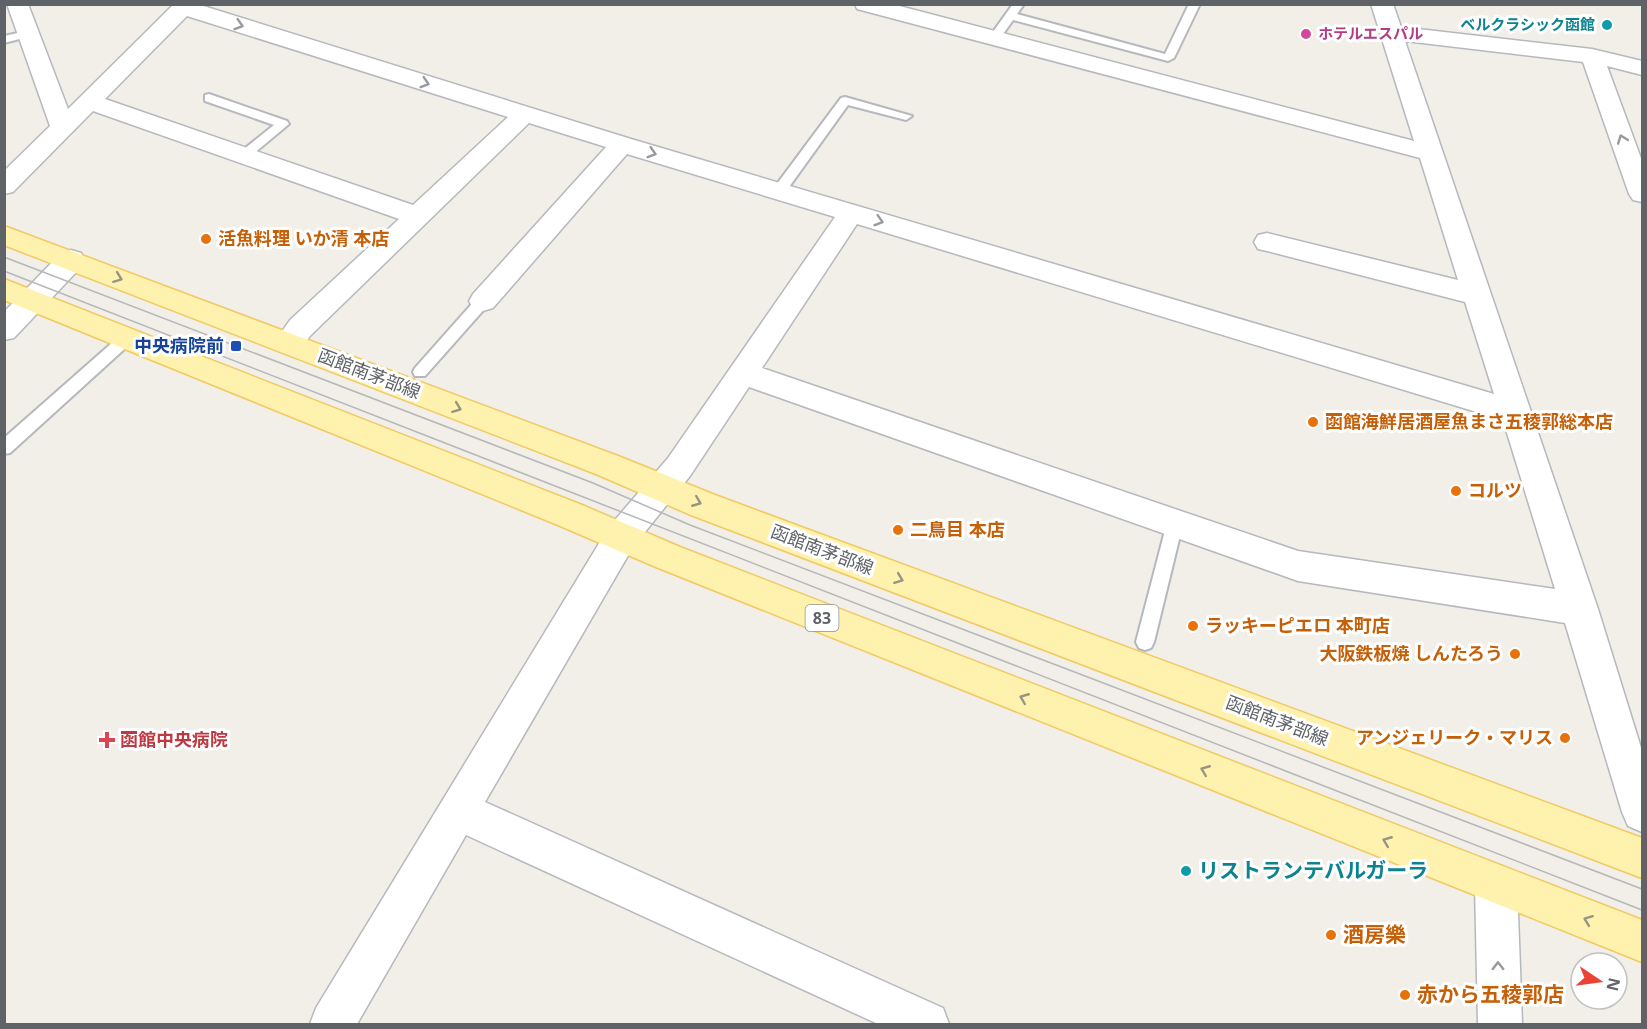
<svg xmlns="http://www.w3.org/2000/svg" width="1647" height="1029" font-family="'Noto Sans','Noto Sans JP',sans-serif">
<rect width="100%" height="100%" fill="#f1efe8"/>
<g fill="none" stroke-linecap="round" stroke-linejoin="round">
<defs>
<g id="lane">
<polygon points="1013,4 1024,4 1017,14 1165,54 1189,4 1200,4 1174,58 1168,61 1013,20 998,41 990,41 988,39"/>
<polygon points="27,31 31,32 31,36 4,43 4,36"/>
<polygon points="209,94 287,121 289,124 247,159 239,159 239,153 274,125 205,101 205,95"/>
<polygon points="845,97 912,116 906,120 848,105 784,194 774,194 774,188 841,98"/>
<polygon points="483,296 488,297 488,305 425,376 415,376 413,372 415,368 478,297"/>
<polygon points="126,334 133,339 131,343 10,453 4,454 4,438 121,335"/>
<polygon points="1175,516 1181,518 1183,523 1154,642 1151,648 1145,650 1139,648 1136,642 1167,523 1169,518"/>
</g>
<g id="street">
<path d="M7,4H28L68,109L174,4H197L631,139L1494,394L1465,302L1267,251L1258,249L1254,242L1258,235L1267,233L1458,280L1420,158L857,9L855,4H892L1414,141L1371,4H1393L1401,27L1592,49L1642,61V75L1607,66L1642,161V202L1633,200L1629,194L1583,62L1405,41L1598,609L1642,751V832L1628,826L1622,812L1565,623L1298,581L749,387L690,476L633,547L485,802L943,1008L949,1024H878L466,835L357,1024H310L316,1008L609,527L668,458L835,217L627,154L493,308L483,311L473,308L469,301L473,294L606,147L529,123L310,336C301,349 296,356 279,351L274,343L290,320L399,219L93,111L13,192L4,194V171L50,126ZM187,16L508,117L413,205L105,99ZM857,224L1503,420L1555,589L1298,551L762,368Z"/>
<polygon points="71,250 81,253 85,260 81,267 14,338 4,340 4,312 61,253"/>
<polygon points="1496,864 1511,870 1517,885 1522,1024 1478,1024 1475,885 1481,870"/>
</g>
<g id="primary">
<polygon points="4,226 618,456 715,495 1642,838 1642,878 691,515 596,474 4,245"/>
<polygon points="4,279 582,505 680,547 1642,920 1642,962 656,567 558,525 4,300"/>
</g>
</defs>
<use href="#lane" stroke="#b5b8bc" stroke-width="4"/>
<use href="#street" stroke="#b5b8bc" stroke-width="3"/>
<use href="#primary" stroke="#f2c960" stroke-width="3"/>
<use href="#lane" fill="#fff" fill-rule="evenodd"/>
<use href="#street" fill="#fff" fill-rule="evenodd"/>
<use href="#primary" fill="#fff2af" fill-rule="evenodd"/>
<g stroke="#b6b7b8" stroke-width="1.5">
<polyline points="4,257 593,483 690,525 1642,889"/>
<polyline points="4,271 1642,910"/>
</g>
</g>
<defs><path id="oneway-chevron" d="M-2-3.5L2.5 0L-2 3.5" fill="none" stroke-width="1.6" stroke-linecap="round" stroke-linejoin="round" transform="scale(1.5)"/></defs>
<g stroke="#979a9d">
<use href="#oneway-chevron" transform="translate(239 25) rotate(17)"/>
<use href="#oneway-chevron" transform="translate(425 83) rotate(17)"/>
<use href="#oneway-chevron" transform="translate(1622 139) rotate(-110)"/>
<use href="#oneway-chevron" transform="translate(652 153) rotate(17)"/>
<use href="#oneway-chevron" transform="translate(879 221) rotate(17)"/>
<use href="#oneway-chevron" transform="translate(1498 966) rotate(-91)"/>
</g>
<g stroke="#979581">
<use href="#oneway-chevron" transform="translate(118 278) rotate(21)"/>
<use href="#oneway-chevron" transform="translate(457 408) rotate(21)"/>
<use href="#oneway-chevron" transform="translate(697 502) rotate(22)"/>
<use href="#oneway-chevron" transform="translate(899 579) rotate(21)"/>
<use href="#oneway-chevron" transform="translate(1024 698) rotate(-158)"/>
<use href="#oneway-chevron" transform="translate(1205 770) rotate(-158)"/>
<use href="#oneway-chevron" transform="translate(1387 841) rotate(-158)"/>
<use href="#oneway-chevron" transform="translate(1588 920) rotate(-159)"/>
</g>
<g fill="#0f9aa8" stroke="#fff" stroke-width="2">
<circle cx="1607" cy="25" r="6"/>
<circle cx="1186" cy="871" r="6"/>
</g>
<circle fill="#d1479c" stroke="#fff" stroke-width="2" cx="1306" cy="34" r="6"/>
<g fill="#e8710a" stroke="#fff" stroke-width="2">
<circle cx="206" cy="239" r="6"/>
<circle cx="1313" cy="422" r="6"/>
<circle cx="1456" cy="491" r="6"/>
<circle cx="898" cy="530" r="6"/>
<circle cx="1193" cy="626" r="6"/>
<circle cx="1515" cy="654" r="6"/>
<circle cx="1565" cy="738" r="6"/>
<circle cx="1331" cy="935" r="6"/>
<circle cx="1405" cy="995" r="6"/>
</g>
<rect fill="#1a4fb4" stroke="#fff" stroke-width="2" x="230" y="340" width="12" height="12" rx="3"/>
<path fill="#e0444e" stroke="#fff" stroke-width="2" d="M104 731h6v6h6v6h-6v6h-6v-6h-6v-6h6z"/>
<g text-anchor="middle" stroke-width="6" stroke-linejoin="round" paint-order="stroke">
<g font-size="15" font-weight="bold" fill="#0d838f" stroke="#fff" text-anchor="end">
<text x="1595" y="30">ベルクラシック函館</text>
</g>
<g font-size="15" font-weight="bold" fill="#b23c85" stroke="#fff" text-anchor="start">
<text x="1318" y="39">ホテルエスパル</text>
</g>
<rect fill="#fff" stroke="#8f9295" stroke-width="1.5" x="805.5" y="605" width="33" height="26" rx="4.5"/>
<g font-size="16" font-weight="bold" fill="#5f6368">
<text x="822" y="624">83</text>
</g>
<g font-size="18" font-weight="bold" fill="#c56008" stroke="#fff" text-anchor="start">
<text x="218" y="245">活魚料理 いか清 本店</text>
<text x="1325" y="428">函館海鮮居酒屋魚まさ五稜郭総本店</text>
<text x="1468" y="497">コルツ</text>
<text x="910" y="536">二鳥目 本店</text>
<text x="1205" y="632">ラッキーピエロ 本町店</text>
<text x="1503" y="660" text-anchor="end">大阪鉄板焼 しんたろう</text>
<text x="1553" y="744" text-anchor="end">アンジェリーク・マリス</text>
</g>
<g font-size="18" font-weight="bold" fill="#164399" stroke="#fff" text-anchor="end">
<text x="224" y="352">中央病院前</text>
</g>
<g font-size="18" fill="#5f6368" stroke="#fff">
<text transform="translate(369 374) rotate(21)" y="6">函館南茅部線</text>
<text transform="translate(822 550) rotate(21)" y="6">函館南茅部線</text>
<text transform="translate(1277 721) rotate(21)" y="6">函館南茅部線</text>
</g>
<g font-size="18" font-weight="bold" fill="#be3a42" stroke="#fff" text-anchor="start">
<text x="120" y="746">函館中央病院</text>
</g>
<g font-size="21" font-weight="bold" fill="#0d838f" stroke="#fff" text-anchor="start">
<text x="1198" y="878">リストランテバルガーラ</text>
</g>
<g font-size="21" font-weight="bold" fill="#c56008" stroke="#fff" text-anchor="start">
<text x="1343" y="942">酒房樂</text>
<text x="1417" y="1002">赤から五稜郭店</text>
</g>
</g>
<rect width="1647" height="1029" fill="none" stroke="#5f6368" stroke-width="12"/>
<g transform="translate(1599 981) rotate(103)"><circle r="28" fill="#ffffff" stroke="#bfc1c3" stroke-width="1.5"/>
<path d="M0-4.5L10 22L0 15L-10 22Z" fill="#ea4335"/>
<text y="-9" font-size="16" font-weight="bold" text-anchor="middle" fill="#5f6368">N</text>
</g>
</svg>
